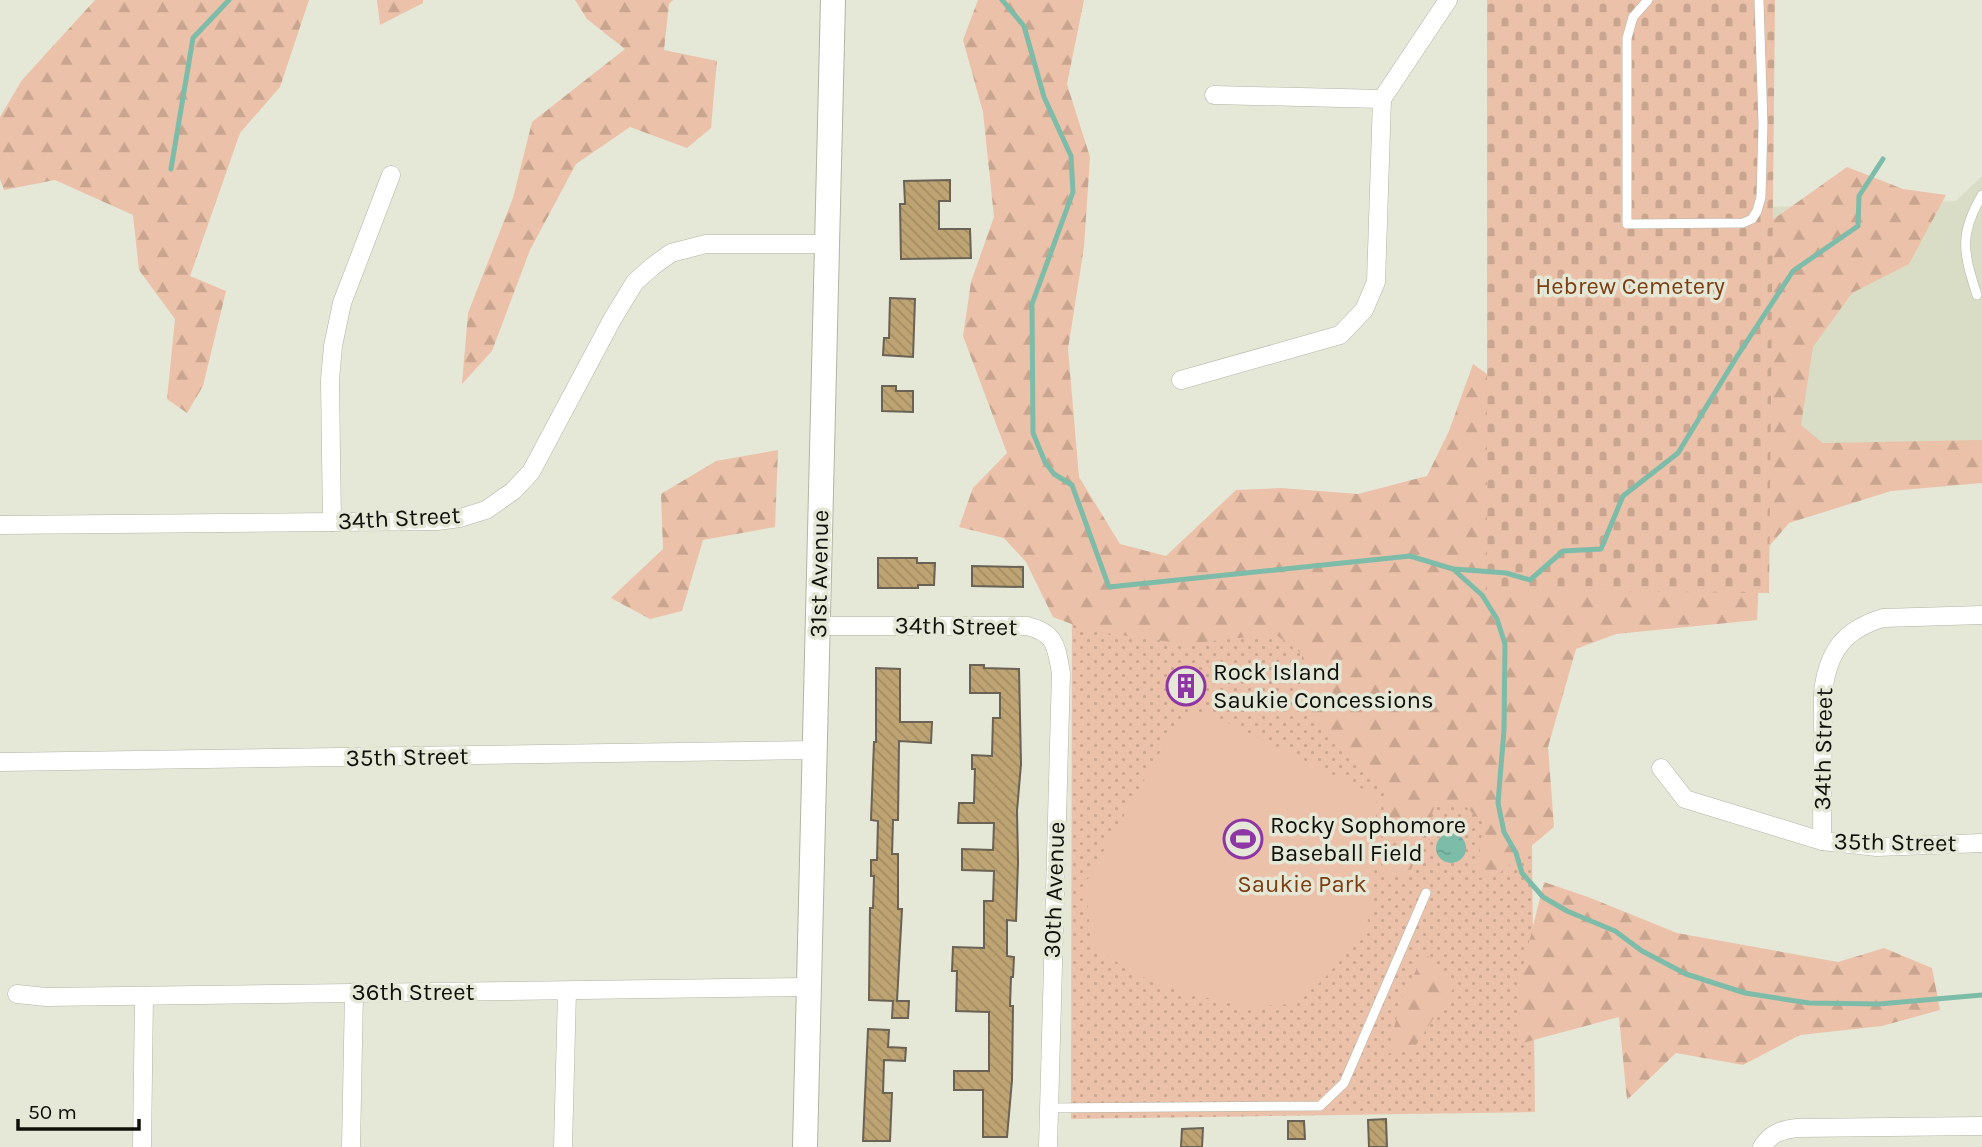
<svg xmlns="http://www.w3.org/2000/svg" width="1982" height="1147" font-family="Karla,sans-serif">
<defs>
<pattern id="grass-dots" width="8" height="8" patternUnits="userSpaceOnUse" patternTransform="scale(1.75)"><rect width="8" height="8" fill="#ecc1a9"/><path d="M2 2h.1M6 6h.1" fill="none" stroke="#c9a590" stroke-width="1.8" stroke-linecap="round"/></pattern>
<pattern id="forest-firs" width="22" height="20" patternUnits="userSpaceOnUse" patternTransform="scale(1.75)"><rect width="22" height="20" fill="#ecc1a9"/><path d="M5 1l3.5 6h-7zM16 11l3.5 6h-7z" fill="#c9a590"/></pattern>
<pattern id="cemetery-stones" width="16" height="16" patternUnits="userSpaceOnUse" patternTransform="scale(1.75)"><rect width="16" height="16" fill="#ecc1a9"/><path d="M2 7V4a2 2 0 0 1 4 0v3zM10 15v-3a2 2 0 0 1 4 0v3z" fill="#c9a590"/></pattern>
<pattern id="water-ripples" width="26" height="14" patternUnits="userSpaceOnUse" patternTransform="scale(1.75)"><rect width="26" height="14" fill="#7cbca9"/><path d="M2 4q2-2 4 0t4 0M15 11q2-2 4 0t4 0" fill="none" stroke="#6aa190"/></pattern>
<pattern id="building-back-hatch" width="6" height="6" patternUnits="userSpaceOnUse" patternTransform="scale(1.75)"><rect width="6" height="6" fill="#bfa473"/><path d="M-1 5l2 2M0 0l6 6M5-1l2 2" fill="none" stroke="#a38c62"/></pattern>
</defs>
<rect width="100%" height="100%" fill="#e5e7d7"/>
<polygon fill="#daddc5" points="1982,176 1982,449 1771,446 1773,207 1956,201"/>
<polygon fill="url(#grass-dots)" points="1529,590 1535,1112 1071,1119 1072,595"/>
<g fill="url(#forest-firs)">
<polygon points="95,0 309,0 280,87 240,133 190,276 226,291 203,386 187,413 167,399 175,319 139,270 133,215 55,180 4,190 0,179 0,117 22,80"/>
<polygon points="377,0 423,0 423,3 380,25"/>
<polygon points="575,0 673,0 669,4 664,50 717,61 711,128 687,148 630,127 576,164 530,250 492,351 462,384 468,313 513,198 532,122 625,49 587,19"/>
<polygon points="978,0 1084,0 1067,84 1090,157 1084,247 1068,349 1079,477 1120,544 1166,556 1236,490 1281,488 1358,494 1427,476 1449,431 1473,364 1495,380 1754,233 1847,167 1903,189 1946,195 1909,264 1852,293 1813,347 1801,425 1823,443 1982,440 1982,483 1891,491 1789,523 1760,557 1757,620 1616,634 1576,649 1548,747 1554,827 1496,876 1477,878 1483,823 1462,803 1435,806 1408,878 1382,875 1384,789 1302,705 1302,654 1275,634 1186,644 1090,631 1053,617 1026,562 1004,538 959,527 973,488 1007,453 963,336 971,282 994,217 983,112 963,40"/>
<polygon points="778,450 775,527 703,540 682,611 650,619 611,598 663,549 661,494 716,461"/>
<polygon points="1544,882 1588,897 1677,933 1838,962 1884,948 1932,968 1940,1010 1882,1026 1800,1035 1743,1065 1676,1053 1627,1100 1619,1017 1518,1044 1521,975"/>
<polygon points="1425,953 1455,986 1414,1048 1387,1054 1402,998"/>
</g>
<polygon fill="url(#cemetery-stones)" points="1487,0 1775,0 1769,593 1487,590"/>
<polygon fill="#ecc1a9" points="1205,712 1377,796 1374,883 1366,932 1322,981 1292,1004 1246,1007 1182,992 1135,974 1091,945 1086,882 1179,719"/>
<circle fill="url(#water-ripples)" cx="1451" cy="848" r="15"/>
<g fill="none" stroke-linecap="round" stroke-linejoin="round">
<g stroke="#7cbca9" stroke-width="5">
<polyline points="1002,0 1024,26 1044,97 1071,156 1073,192 1032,304 1033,433 1045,462 1054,474 1072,485 1109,587 1410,556 1453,569 1482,595 1497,619 1505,644 1504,730 1498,803 1504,832 1516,853 1522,873 1543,897 1567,911 1615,931 1642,951 1686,974 1745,993 1809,1003 1879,1004 1982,995"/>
<polyline points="171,169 193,38 229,0"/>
<polyline points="1454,569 1506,573 1530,580 1563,551 1601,549 1623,496 1678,453 1736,358 1793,271 1858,226 1859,196 1883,159"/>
</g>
</g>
<g fill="url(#building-back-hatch)" stroke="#696255" stroke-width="2">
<polygon points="950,180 950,201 939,201 939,229 970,229 971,258 901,259 900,204 905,204 904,181"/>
<polygon points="890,298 915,299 913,357 883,355 884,338 889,338"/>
<polygon points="882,386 896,386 896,391 913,391 913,412 882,411"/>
<polygon points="878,558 917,558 917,563 935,563 934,585 918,585 918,588 878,588"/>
<polygon points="972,566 1023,567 1023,587 972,586"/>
<polygon points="970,665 984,665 984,668 1019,669 1021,764 1017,811 1018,862 1016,921 1007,920 1007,956 1014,957 1013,977 1011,977 1010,1006 1013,1006 1012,1080 1007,1137 983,1137 983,1090 954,1090 954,1071 989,1071 989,1012 956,1011 957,971 952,971 953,947 984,948 984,901 993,901 994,871 962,870 962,849 993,850 994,823 958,823 959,803 974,803 975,769 972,769 972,755 992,756 993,718 1000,718 1000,693 970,693"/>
<polygon points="876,668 900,669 900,722 932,722 931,743 899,741 898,820 893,820 892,854 898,854 898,909 902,909 897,1001 909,1001 908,1018 892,1018 893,1001 869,1000 870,908 873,908 874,876 871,876 871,860 877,860 878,821 871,820 874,742 876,742"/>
<polygon points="868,1029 889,1030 888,1047 906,1048 905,1061 884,1060 883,1093 892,1093 890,1141 863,1141"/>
<polygon points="1386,1119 1387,1147 1369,1147 1368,1120"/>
<polygon points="1288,1121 1304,1121 1305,1139 1288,1139"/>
<polygon points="1203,1128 1202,1147 1181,1147 1182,1129"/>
</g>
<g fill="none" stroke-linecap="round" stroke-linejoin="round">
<defs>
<g id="lane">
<polyline points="1648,0 1633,17 1627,38 1627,224 1743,223 1752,219 1757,211 1761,197 1763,125 1759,0"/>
<path d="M1977,295C1963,252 1959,234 1982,195"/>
<polyline points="1048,1108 1320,1106 1344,1083 1426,893"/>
</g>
<g id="street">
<polyline points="1214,95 1382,99"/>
<polyline points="1382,99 1448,0"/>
<polyline points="1181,380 1340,335 1364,310 1376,282 1382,99"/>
<polyline points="332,522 330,380 333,346 342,303 391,175"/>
<polyline points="0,525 437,521 460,518 486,510 513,491 531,472 613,318 635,282 653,266 671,253 706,244 827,244"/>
<path d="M818,626H1027C1056,633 1056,646 1061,673L1048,1147"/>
<polyline points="0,762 815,750"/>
<polyline points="1661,768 1685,799 1822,841 1877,847 1982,843"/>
<path d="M1822,841L1823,692C1828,652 1843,630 1883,618L1982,615"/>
<polyline points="17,994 46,997 808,987"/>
<polyline points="142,1147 144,996"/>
<polyline points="351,1147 354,992"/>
<polyline points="563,1147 567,991"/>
<path d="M1762,1147C1771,1133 1781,1130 1797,1128L1982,1126"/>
</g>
<polyline id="secondary" points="805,1147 833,0"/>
</defs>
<use href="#lane" stroke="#b2b4a4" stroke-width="10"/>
<use href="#street" stroke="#b2b4a4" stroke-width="19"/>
<use href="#secondary" stroke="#b2b4a4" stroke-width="26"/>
<use href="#lane" stroke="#fff" stroke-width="9"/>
<use href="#street" stroke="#fff" stroke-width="18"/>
<use href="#secondary" stroke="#fff" stroke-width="24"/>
</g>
<defs>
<symbol id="building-ring" viewBox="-11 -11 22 22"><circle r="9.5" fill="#e5e7d7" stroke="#8e37a4" stroke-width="1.5"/><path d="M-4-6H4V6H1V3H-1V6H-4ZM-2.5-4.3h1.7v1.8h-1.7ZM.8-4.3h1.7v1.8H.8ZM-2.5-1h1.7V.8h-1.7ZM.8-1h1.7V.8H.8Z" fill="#8e37a4"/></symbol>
<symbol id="stadium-ring" viewBox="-11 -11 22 22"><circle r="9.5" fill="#e5e7d7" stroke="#8e37a4" stroke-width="1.5"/><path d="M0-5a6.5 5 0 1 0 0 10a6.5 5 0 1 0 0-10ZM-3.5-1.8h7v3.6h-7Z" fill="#8e37a4"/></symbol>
</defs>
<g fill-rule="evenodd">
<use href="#building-ring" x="1164" y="664" width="44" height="44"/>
<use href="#stadium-ring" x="1221" y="817" width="44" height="44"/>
</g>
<g text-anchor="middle" stroke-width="7" stroke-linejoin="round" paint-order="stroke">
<g font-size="24" fill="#7c3d11" stroke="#e5e7d7">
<text x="1630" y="294">Hebrew Cemetery</text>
<text x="1302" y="892">Saukie Park</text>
</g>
<g font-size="24" fill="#10100b" stroke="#e5e7d7">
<text transform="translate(399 518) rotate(-3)" y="8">34th Street</text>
<text transform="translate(819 574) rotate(-89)" y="8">31st Avenue</text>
<text transform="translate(956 626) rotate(1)" y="8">34th Street</text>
<text transform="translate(1823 749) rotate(-89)" y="8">34th Street</text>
<text transform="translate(407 757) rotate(-1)" y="8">35th Street</text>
<text transform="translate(1895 842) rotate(1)" y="8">35th Street</text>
<text transform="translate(1054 890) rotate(-88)" y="8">30th Avenue</text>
<text x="413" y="1000">36th Street</text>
</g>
<g font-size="24" fill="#10100b" stroke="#e5e7d7" text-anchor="start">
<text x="1213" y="680">Rock Island<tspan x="1213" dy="28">Saukie Concessions</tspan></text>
<text x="1270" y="833">Rocky Sophomore<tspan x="1270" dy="28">Baseball Field</tspan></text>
</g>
</g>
<path d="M18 1119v10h121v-10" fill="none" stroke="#10100b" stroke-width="3.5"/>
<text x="28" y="1119" font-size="21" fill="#10100b" stroke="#e5e7d7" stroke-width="5" paint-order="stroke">50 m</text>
</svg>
